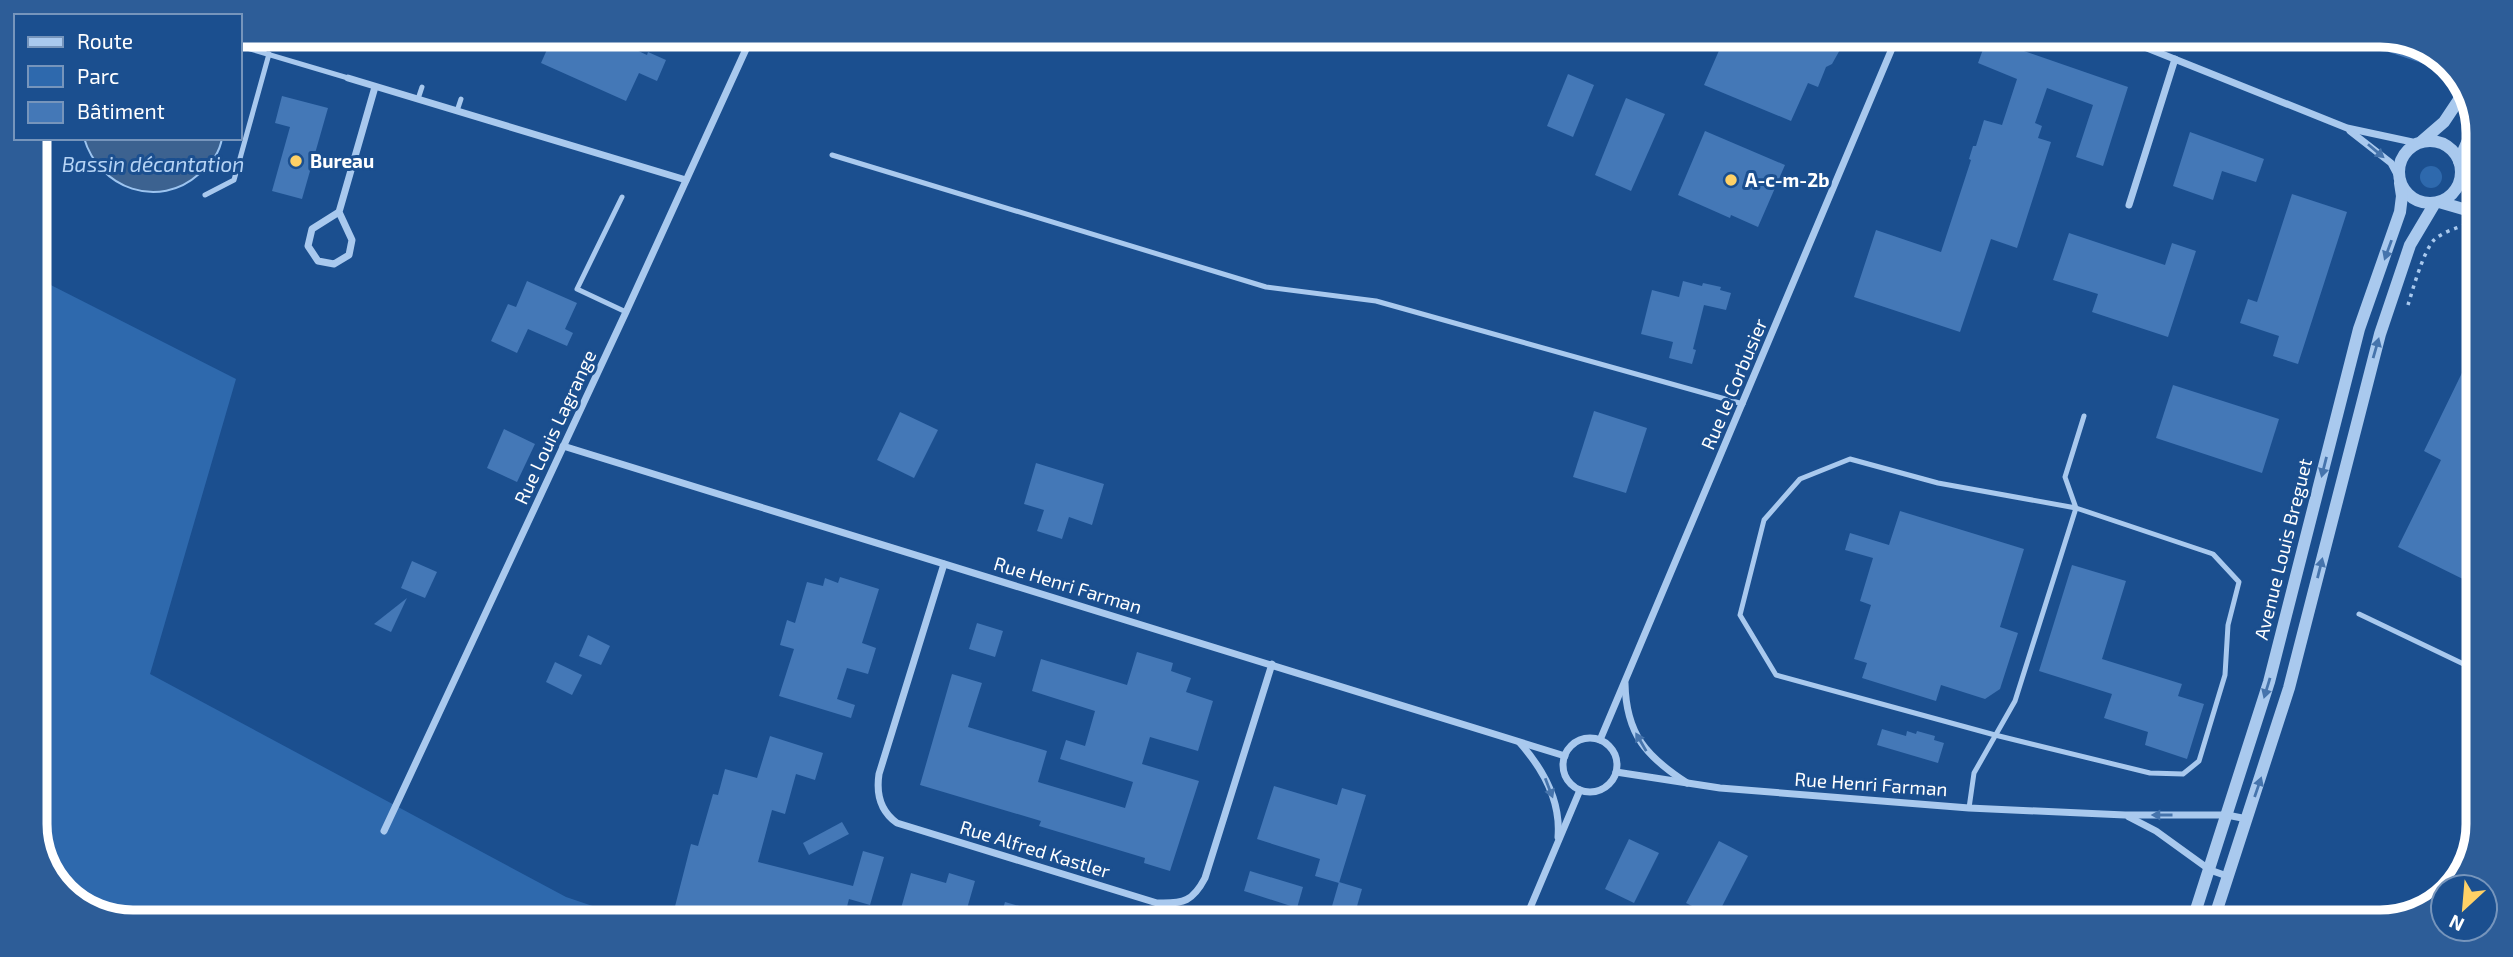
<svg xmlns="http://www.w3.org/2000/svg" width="2513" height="957" font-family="'Exo 2',sans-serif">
<rect width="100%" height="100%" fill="#1b4f8f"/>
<g fill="#2e69ad">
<circle cx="2431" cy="177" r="11"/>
<polygon points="35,277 236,379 150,674 566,897 628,918 101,917 56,884 35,830"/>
</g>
<path fill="#3c6290" stroke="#9cc4f0" stroke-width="2" d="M84,138H222C220,152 210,165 199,174C159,210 99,189 84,138Z"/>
<g fill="#4478b7">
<polygon points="553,36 606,36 647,55 648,52 666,60 657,81 639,73 626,101 541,63"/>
<polygon points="1724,39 1846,39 1832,64 1826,67 1818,87 1808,83 1791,121 1704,85"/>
<polygon points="2363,40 2412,40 2452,70 2451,73 2362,43"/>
<polygon points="1986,41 2003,47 2004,44 2128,87 2103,166 2076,157 2093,105 2047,88 2035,123 2042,126 2038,138 2051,142 2017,248 1991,239 1960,332 1854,297 1876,230 1941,252 1971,160 1969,159 1973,146 1976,146 1984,120 2002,125 2017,79 1978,63"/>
<polygon points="1568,74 1594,85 1573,137 1547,126"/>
<polygon points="282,96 328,108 302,199 272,191 290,127 275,123"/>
<polygon points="1626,98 1665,114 1631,191 1595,175"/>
<polygon points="1705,131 1785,165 1758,227 1731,215 1730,218 1678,195"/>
<polygon points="2190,132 2264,159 2256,182 2222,171 2213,200 2173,186"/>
<polygon points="2292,194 2347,212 2298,364 2273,356 2279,336 2240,323 2248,299 2257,302"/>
<polygon points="2069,233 2165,265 2172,243 2196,251 2168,337 2092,312 2098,294 2053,280"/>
<polygon points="527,281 577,303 565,329 573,333 567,346 528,329 517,353 491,341 508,304 516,307"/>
<polygon points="1683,281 1702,286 1703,283 1721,287 1720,290 1731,293 1726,310 1704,305 1693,349 1696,350 1692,364 1669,358 1673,342 1641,334 1652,290 1679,297"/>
<polygon points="2476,344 2475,585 2398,547 2441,460 2424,451"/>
<polygon points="2173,385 2279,419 2262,473 2156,438"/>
<polygon points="1594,411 1647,428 1626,493 1573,477"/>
<polygon points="900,412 938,430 914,478 877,460"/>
<polygon points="504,429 535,444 517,482 487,468"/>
<polygon points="1036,463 1104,484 1092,525 1069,517 1062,539 1037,531 1044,510 1024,504"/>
<polygon points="1900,511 2024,549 2000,627 2018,633 2000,689 1985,699 1941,685 1936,701 1862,678 1867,663 1854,659 1871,605 1860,601 1873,558 1845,550 1850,533 1889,545"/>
<polygon points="412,561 437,572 425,598 401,588"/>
<polygon points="2072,565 2126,581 2102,659 2182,684 2178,696 2204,704 2187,759 2145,745 2148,732 2104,718 2112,694 2039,671"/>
<polygon points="840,577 879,589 862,643 876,648 868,674 847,668 837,699 855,705 851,718 779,696 794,649 780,645 787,620 795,623 807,582 823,586 825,578 838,583"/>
<polygon points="407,598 391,632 374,624"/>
<polygon points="977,623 1003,631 995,657 969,649"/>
<polygon points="588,635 610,646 601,665 579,656"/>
<polygon points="1137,652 1173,663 1171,671 1191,678 1186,692 1213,701 1198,751 1150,737 1142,764 1199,781 1170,871 1144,863 1145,858 1039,826 1041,821 920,785 952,674 982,683 968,727 1047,751 1038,782 1125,808 1133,782 1060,759 1066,740 1085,746 1095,711 1032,691 1041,659 1127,685"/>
<polygon points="555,662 582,675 572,695 546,682"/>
<polygon points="1882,729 1906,736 1907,731 1916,734 1917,731 1935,736 1934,740 1944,743 1938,763 1877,745"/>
<polygon points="770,736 823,753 815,780 796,774 785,814 772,810 758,862 853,886 863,851 884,857 870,905 849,899 844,918 789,918 790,915 759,907 757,918 672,918 691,844 698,846 713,794 718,795 725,769 757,778"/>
<polygon points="1274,786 1337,805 1342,788 1366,795 1339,883 1315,876 1320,859 1257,839"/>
<polygon points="842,822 849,834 809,855 803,843"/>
<polygon points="1629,839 1659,853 1634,903 1605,889"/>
<polygon points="1719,841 1748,856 1716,918 1686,903"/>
<polygon points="1250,871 1303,887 1297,908 1244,891"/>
<polygon points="911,873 946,883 949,873 975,881 964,919 898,919"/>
<polygon points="1339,882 1362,889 1353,920 1328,920"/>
<polygon points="1005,902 1048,914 1047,919 1000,919"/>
</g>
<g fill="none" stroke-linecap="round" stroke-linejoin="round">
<path stroke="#a9c9ee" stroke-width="3.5" stroke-dasharray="3.5 5" stroke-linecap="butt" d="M2408,305C2413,289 2423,252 2434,240C2441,233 2456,228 2465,225"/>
<g stroke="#a9c9ee" stroke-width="5">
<polyline points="240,46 348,78"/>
<polyline points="418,99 422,87"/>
<polyline points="457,111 461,99"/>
<polyline points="832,155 1266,287 1376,301 1743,404"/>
<polyline points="205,195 234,180 269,54"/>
<polyline points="622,197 577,289 626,312"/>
<polygon points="1850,459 1938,483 2076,508 2213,554 2239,582 2228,625 2225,675 2199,761 2183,774 2150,773 1995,735 1776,675 1740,615 1764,520 1800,479"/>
<polyline points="2359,614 2474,669"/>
<polyline points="1969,808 1974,773 2015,701 2076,508 2065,477 2084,416"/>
</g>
<g stroke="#a9c9ee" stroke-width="7">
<polyline points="2127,40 2347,128 2417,143"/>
<polyline points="348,78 686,180"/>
<polyline points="2350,131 2391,163 2399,178"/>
<polyline points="2129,205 2175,59"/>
<polyline points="339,212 352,240 349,255 334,264 318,261 308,246 312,229 339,212 375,87"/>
<polyline points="563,446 1565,756"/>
<path d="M944,564L879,774C876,794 880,811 897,823L1157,903C1184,904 1193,901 1205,878L1272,664"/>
<path d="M1625,683C1626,735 1647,757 1687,783"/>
<circle cx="1590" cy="765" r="27"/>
<polyline points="1600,740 1896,39"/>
<path d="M1520,743C1543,769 1561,801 1558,837"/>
<polyline points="1616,772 1720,788 1969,808 2125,815 2227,815 2247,819"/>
<polyline points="2129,817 2156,831 2210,870 2227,876"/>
<polyline points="384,831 626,312 752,36"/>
<polyline points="1525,920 1580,790"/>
</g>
<g stroke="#a9c9ee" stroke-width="12">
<circle cx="2430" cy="172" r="31"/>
<polyline points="2422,141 2444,122 2464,92"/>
<polyline points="2459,161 2476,122"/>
<polyline points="2461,175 2477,200"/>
<polyline points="2439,202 2477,213"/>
<polyline points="2192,922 2269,682 2359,329 2400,212 2402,196 2400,183"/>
<polyline points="2213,922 2289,688 2380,334 2410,245 2435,203"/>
</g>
</g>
<defs><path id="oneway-solid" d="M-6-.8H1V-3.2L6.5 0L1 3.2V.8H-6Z" transform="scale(1.75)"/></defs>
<g fill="#4674ac">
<use href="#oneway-solid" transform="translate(2376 151) rotate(40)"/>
<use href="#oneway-solid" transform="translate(2388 250) rotate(110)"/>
<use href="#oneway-solid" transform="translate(2376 348) rotate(-74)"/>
<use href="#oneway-solid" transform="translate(2324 467) rotate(104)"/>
<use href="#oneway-solid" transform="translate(2320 568) rotate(-76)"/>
<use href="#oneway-solid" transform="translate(2267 688) rotate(107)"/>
<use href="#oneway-solid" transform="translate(1641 742) rotate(-120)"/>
<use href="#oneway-solid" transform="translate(2258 787) rotate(-71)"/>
<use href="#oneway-solid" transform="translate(1549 788) rotate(69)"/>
<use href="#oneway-solid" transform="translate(2162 815) rotate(180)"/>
</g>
<g fill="#ffd166" stroke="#1b4f8f" stroke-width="2.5">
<circle cx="296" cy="161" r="7"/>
<circle cx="1731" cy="180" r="7"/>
</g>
<g text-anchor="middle" stroke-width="6" stroke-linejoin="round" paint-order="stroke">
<g font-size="19" font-weight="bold" fill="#fff" stroke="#1b4f8f" text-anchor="start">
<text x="310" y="168">Bureau</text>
<text x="1745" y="187">A-c-m-2b</text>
</g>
<g font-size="19" fill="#fff" stroke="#1b4f8f">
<text transform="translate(1734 384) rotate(-67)" y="7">Rue le Corbusier</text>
<text transform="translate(555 427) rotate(-65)" y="7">Rue Louis Lagrange</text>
<text transform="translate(2283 549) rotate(-76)" y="7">Avenue Louis Breguet</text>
<text transform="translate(1068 585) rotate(17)" y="7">Rue Henri Farman</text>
<text transform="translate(1871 784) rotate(4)" y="7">Rue Henri Farman</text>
<text transform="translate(1035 849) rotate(17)" y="7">Rue Alfred Kastler</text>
</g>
<g font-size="21" font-style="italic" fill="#b5d3f5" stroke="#1b4f8f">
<text x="153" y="172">Bassin décantation</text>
</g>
</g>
<path d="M0 0H2513V957H0ZM133 47H2380A86 86 0 0 1 2466 133V824A86 86 0 0 1 2380 910H133A86 86 0 0 1 47 824V133A86 86 0 0 1 133 47Z" fill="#2d5d98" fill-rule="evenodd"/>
<path fill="none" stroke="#fff" stroke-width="9" d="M133 47H2380A86 86 0 0 1 2466 133V824A86 86 0 0 1 2380 910H133A86 86 0 0 1 47 824V133A86 86 0 0 1 133 47Z"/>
<rect x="14" y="14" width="228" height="126" fill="#1b4f8f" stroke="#7695bc" stroke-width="2"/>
<rect x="28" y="37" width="35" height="10" fill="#a9c9ee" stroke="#7695bc" stroke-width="2"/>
<text x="77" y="49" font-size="21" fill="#ffffff">Route</text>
<rect x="28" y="66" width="35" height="21" fill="#2e69ad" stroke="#7695bc" stroke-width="2"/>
<text x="77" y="84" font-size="21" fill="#ffffff">Parc</text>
<rect x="28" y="102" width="35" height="21" fill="#4478b7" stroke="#7695bc" stroke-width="2"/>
<text x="77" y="119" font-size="21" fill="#ffffff">Bâtiment</text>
<g transform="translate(2464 908) rotate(206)"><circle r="33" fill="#1b4f8f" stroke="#7695bc" stroke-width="2"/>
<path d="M0-5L12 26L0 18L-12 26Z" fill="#ffd166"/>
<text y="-10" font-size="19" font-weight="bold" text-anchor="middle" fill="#ffffff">N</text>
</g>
</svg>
